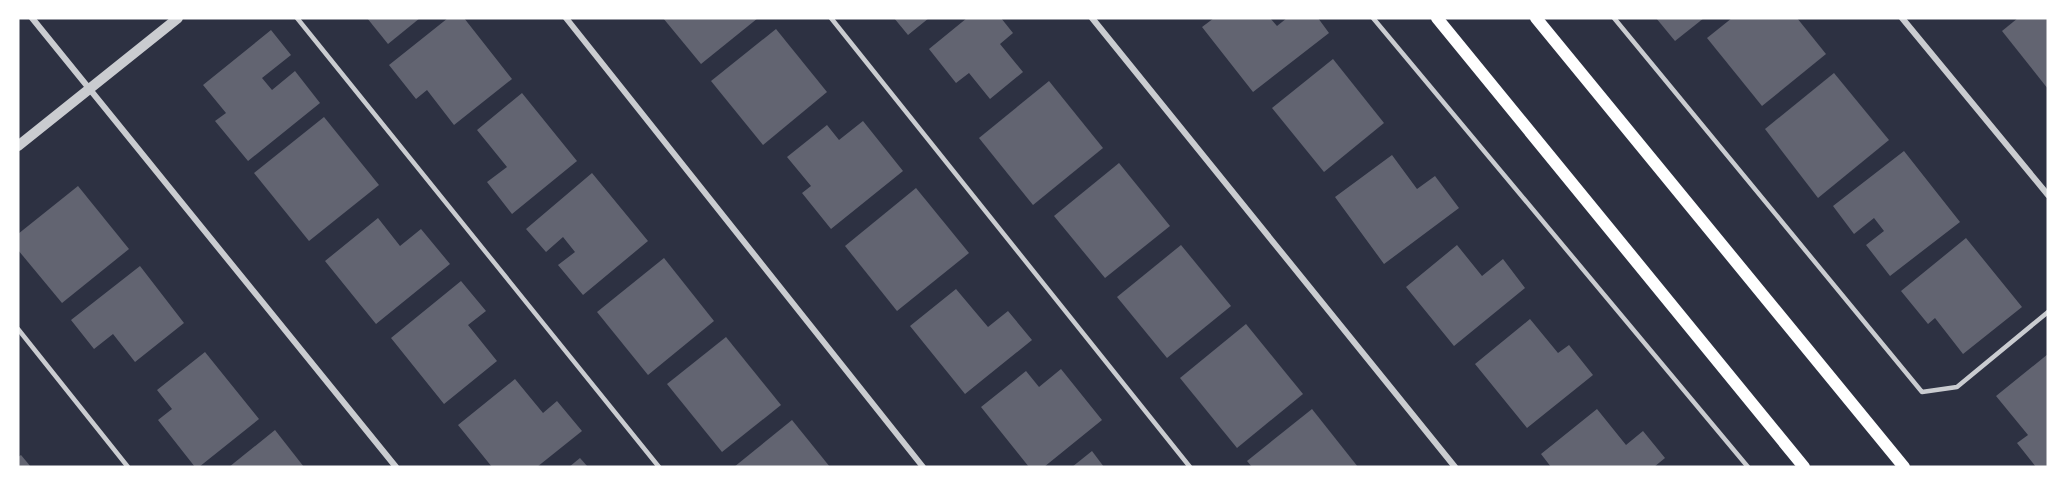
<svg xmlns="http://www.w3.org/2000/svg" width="2066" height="485" font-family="Montserrat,sans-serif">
<rect width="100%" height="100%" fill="#2d3142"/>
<g fill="#626471">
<polygon points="367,18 420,18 388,44"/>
<polygon points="448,18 464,18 512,79 454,125 427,90 416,99 389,65"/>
<polygon points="663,18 758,18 701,64"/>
<polygon points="894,18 929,18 908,35"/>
<polygon points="967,18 1001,18 1013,33 1000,44 1023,72 990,99 969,73 956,83 929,49"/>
<polygon points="1214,18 1270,18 1277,26 1287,18 1318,18 1329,33 1253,92 1202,27"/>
<polygon points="1656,18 1704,18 1675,41"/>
<polygon points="1732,18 1797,18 1826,54 1762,106 1707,38"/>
<polygon points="2018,18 2048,18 2048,89 2002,31"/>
<polygon points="776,29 827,92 763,145 711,81"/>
<polygon points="271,30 291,55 262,78 272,90 295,71 320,103 248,161 215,121 226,113 203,85"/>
<polygon points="1333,59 1384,123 1324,172 1272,108"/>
<polygon points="1834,73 1889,140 1818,198 1765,129"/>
<polygon points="1049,81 1103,148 1033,205 979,138"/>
<polygon points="522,93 577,161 512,214 487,182 507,167 477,130"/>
<polygon points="324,117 379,185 309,241 254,173"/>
<polygon points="863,121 903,171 831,229 802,193 811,186 787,157 827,125 839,140"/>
<polygon points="1904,151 1960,222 1890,276 1866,245 1884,231 1874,218 1854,234 1833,206"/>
<polygon points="1392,155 1417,189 1435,176 1459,208 1384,264 1335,197"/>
<polygon points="1119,163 1170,226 1105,278 1054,216"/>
<polygon points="592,173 648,241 583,295 558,265 575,252 563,237 546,252 526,229"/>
<polygon points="78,186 129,249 62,303 18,250 18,234"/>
<polygon points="916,188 969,253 897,311 845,246"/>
<polygon points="378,218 400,246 421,229 450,264 376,324 325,261"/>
<polygon points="1966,238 2022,307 1963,354 1935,318 1928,324 1901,291"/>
<polygon points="1181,245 1231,306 1167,358 1117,297"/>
<polygon points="1457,245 1482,276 1503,259 1525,288 1454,346 1406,287"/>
<polygon points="664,258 714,321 648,375 597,312"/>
<polygon points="140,266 184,323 135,362 113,334 94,349 71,320"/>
<polygon points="461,281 486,311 468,325 497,361 444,404 391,338"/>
<polygon points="956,289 988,327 1008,311 1032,340 965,394 910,326"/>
<polygon points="1530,319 1558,353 1569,345 1593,375 1527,428 1475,364"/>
<polygon points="1246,324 1303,394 1237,448 1180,378"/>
<polygon points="726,337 781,405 722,452 667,384"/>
<polygon points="205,352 259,419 199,467 195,467 158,420 172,409 157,390"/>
<polygon points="2048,354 2048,467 2036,467 2017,443 2028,435 1996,396"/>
<polygon points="1061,369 1102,420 1044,467 1029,467 981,407 1026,371 1039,387"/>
<polygon points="515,379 543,413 557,401 582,431 537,467 492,467 458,425"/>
<polygon points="1312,409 1358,467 1252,467 1247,461"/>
<polygon points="1597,409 1626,445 1643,431 1665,458 1654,467 1551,467 1541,454"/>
<polygon points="792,420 830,467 734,467"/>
<polygon points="275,430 304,467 229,467"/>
<polygon points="1092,451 1104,467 1072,467"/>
<polygon points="21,455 31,467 18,467 18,457"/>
<polygon points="580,458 588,467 569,467"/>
</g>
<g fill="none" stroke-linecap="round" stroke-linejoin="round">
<g stroke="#caccd0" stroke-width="4.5">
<polyline points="297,18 659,467"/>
<polyline points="831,18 1190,467"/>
<polyline points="1373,18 1748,467"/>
<polyline points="1614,18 1922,392 1957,387 2048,312"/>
<polyline points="18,329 128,467"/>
</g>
<g stroke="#caccd0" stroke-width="6">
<polyline points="32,18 396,467"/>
<polyline points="566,18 923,467"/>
<polyline points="1092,18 1455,467"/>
<polyline points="1902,18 2048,195"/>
</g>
<polyline stroke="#caccd0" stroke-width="10" points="18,146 178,18"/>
<g stroke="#fff" stroke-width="12">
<polyline points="1437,18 1804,467"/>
<polyline points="1536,18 1904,467"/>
</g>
</g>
<rect width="2066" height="485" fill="none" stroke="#ffffff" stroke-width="39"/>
</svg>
